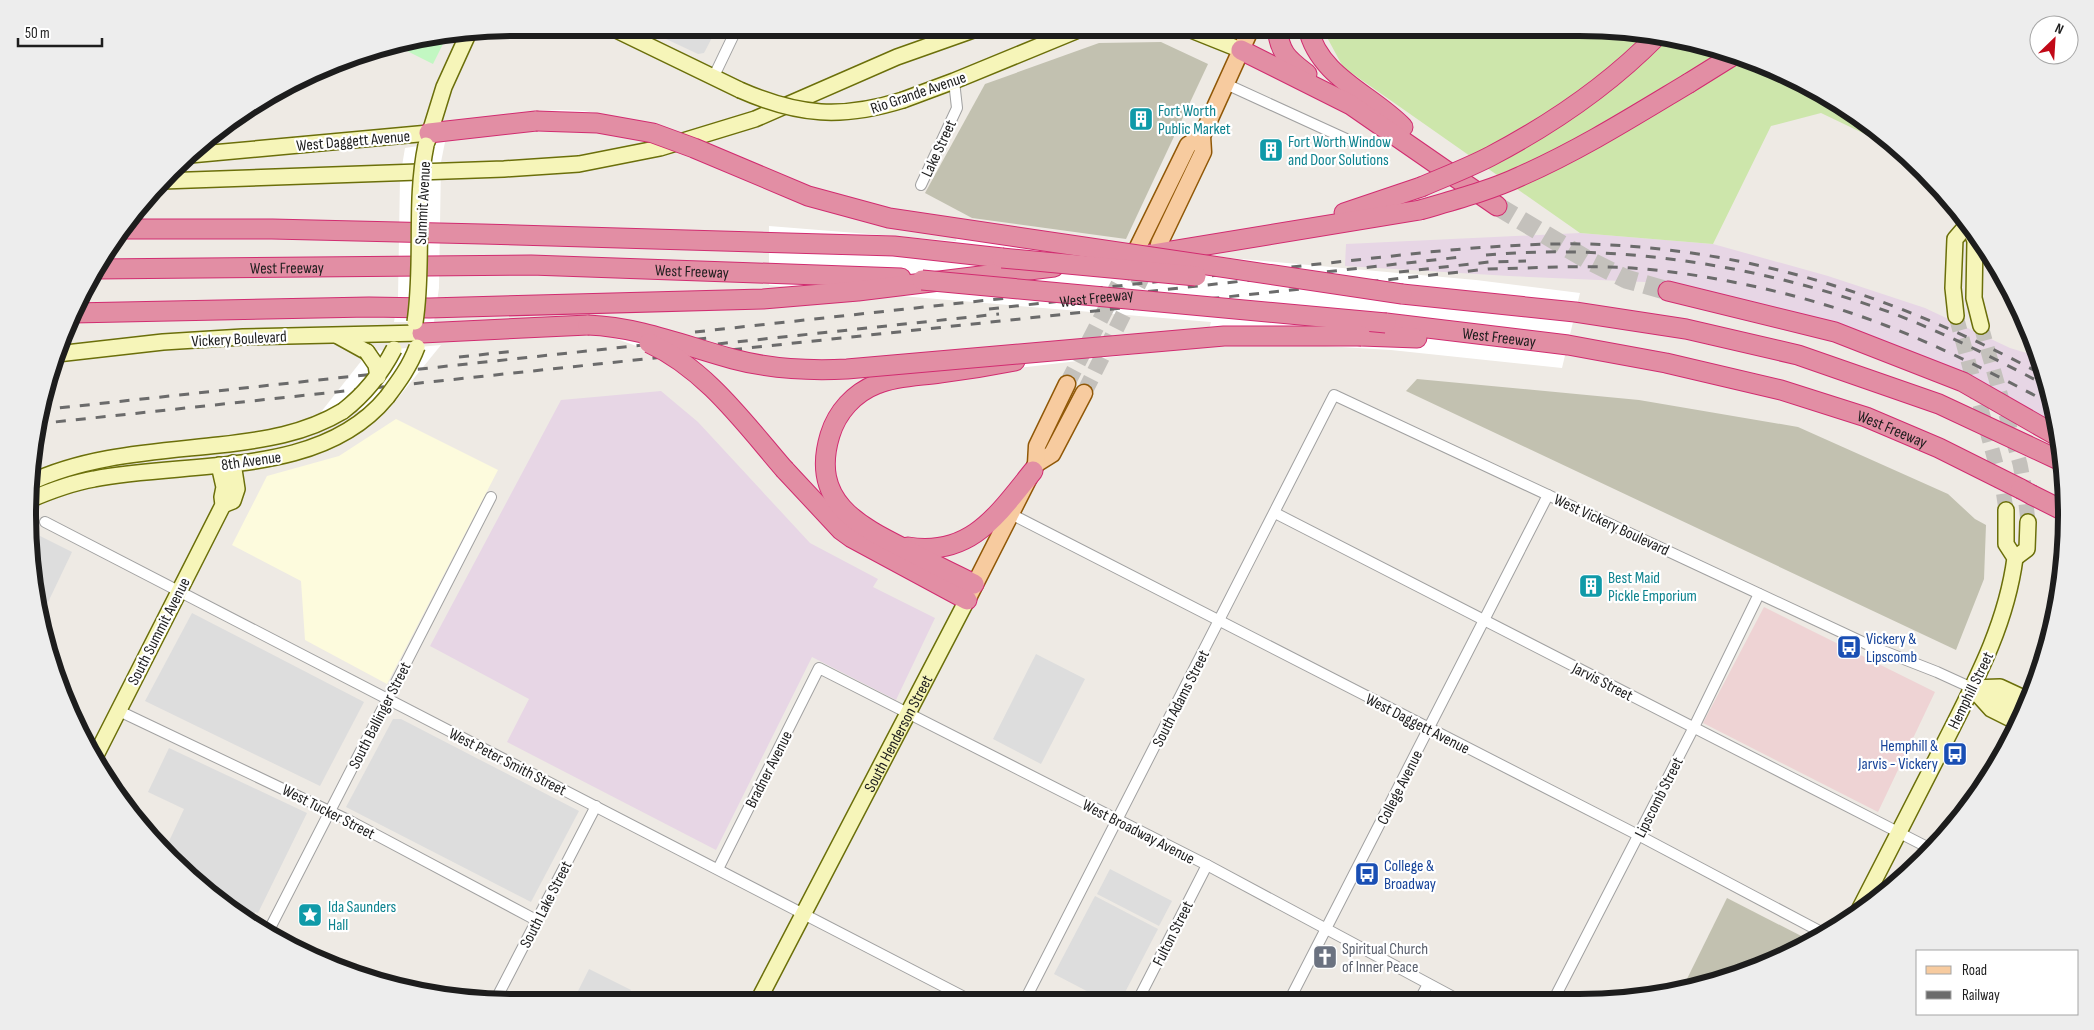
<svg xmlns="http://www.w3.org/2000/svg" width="2094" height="1030" font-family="'Sofia Sans Condensed',sans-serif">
<rect width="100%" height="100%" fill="#eeeae4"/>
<polygon fill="#eed3d4" points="1764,607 1935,692 1878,812 1703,723"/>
<g fill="#e7d6e5">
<polygon points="1580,233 1713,244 1828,276 1925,308 2010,348 2040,357 2056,424 1946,371 1668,283 1509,276 1345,266 1346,244"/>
<polygon points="661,391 698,422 810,543 878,579 873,587 935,618 896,700 812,657 716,850 507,742 529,699 430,646 561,400"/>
</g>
<polygon fill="#fdfbdd" points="396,419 498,470 387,684 305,640 301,581 232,545 267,476 339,456"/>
<g fill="#c2c1b0">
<polygon points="1161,42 1208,64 1126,239 972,218 925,193 985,84 1099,43"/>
<polygon points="1417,379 1639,400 1798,427 1948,494 1975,519 1986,525 1984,579 1956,650 1406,391"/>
<polygon points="1727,898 1811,941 1765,965 1683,987"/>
</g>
<polygon fill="#cde6ab" points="1322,28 1611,29 1705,44 1794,78 1872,126 1867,135 1821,113 1771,126 1713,244 1580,233 1343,67"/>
<polygon fill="#c2f7c2" points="448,34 433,64 393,44 420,37"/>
<g fill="#ddd">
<polygon points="648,28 717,28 704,53 698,54 666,39"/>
<polygon points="30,531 72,552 40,619 32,578"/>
<polygon points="192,613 364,702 320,786 145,701"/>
<polygon points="1036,654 1085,679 1041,764 993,739"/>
<polygon points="393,719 401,719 579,811 531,902 346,807"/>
<polygon points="169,748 307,813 258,913 255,912 251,920 233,911 170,860 164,852 184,809 148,792"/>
<polygon points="1110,869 1172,901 1159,926 1097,894"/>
<polygon points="1095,896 1158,929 1121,1000 1104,1000 1054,974"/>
<polygon points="589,969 631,990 625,1001 573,1001"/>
</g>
<g fill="#fff">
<polygon points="560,110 584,111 630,119 679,134 798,185 874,208 1230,258 1476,280 1580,293 1562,368 1391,350 1308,345 1206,346 1018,368 887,387 869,395 825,428 888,374 684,352 691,377 645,349 611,337 591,334 553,335 550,317 586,316 738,354 812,363 1209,330 1211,322 769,285 769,226 956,241 957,236 639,136 575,130 538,132 537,111"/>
<polygon points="445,142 441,162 439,288 434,322 394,322 398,298 400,178 405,148"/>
<polygon points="441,345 389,409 321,412 362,360 359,356 351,353"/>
</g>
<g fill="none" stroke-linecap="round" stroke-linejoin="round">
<g stroke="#c4c1bc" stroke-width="15" stroke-dasharray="15 8" stroke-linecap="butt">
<polyline points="1956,316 2003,490 2006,510"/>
<polyline points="1981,326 2020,464 2024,485 2028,522"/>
</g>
<g stroke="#c4c1bc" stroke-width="16" stroke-dasharray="16 8" stroke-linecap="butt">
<polyline points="1067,384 1131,260"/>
<polyline points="1084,393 1150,261"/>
</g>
<polyline stroke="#c4c1bc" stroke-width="19" stroke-dasharray="19 9" stroke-linecap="butt" points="1497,206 1586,259 1626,279 1668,291"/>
<defs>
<g id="street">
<polyline points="714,76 737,28"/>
<polyline points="1226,84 1355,143"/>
<polyline points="921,185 957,108 954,81"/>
<polyline points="1275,513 1931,849"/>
<polyline points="1011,514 1638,835 1825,934"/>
<polyline points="45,522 970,1000"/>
<polyline points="117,710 350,821 536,920"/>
<polyline points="718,869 819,668 1207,865 1457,999"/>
<polyline points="267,934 491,497"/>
<polyline points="1290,999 1548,495"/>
<polyline points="1420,999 1428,984"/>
<polyline points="1554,999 1694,727 1759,594"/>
<polyline points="1025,1000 1334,395 1873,647 1937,672 1972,688"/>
<polyline points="1138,1000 1207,865"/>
<polyline points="495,1001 596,806"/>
</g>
<g id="secondary">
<polyline points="612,28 740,90"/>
<polyline points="1186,28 1241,50"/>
<polyline points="903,100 954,81 1083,28"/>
<polyline points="427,142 444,87 469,32"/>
<polyline points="190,155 429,133"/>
<polyline points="162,181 504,169 579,164 660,148 755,119 897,57 979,28"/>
<polyline points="1970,228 1975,241 1974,298 1981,326"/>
<polyline points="1956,316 1953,288 1955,239 1968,224"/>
<polyline points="338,336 367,352"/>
<polyline points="57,354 163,342 243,337 422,333"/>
<path d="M29,483C87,455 155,452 219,445C263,440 305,434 343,411"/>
<path d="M29,500C50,491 71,483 94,479C188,460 320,479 387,397"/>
<polyline points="223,505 233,501 237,489 233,463"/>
<polyline points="2015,558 2027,549 2028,522"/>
<polyline points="1972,688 1991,709 2019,723"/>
<polyline points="1972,688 2000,687 2028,700"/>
<polyline points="1980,692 2023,713"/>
<polyline points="94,759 223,505 222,497 224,487 219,465"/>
<path d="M1857,914C1885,859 1913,804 1942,748C1973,686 2006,627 2015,558L2006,544V510"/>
<path id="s1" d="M758,1001L967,600"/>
</g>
<g id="primary">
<polyline points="1159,244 1203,152 1202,136 1251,28"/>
<polyline points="1138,247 1188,145 1202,136"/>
<polyline points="1036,464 1052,454 1084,393"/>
<polyline points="969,596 1036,464 1037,446 1067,384"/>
</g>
<g id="highway">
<path d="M1277,28C1280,54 1288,59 1307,74"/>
<path d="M1308,28C1319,77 1371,94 1403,127"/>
<polyline points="1241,50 1351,105 1497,206"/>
<polyline points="1689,83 1734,55"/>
<polyline points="429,133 536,121"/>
<polyline points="1344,213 1421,187"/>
<polyline points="121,229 272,229 482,234 894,246 1002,258"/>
<polyline points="1146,255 1420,210"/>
<path id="s2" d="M96,269L531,265L901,278"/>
<polyline points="1668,291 1835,332 1963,382 2059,437"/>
<polyline points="1402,294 1575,312 1686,329 1798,355 1939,404 2063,462"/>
<polyline points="73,313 369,307 429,308 763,299 858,291 1054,267"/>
<path id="s3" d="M1386,323L1568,345L1666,363L1781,390L1866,417L1939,448L2021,489"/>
<polyline points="422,333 588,325"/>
<polyline points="1361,336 1417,338"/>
<polyline points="785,470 841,530 852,538 967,600"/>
<polyline points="2032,495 2064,511"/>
<path d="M908,547C971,557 998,514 1033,471"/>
<path d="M974,584C952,573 929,562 907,550C857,525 810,501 830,435C837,412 854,393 877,384C896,376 919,376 940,373C965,370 990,366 1015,361"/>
</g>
</defs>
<use href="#street" stroke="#a1a1a1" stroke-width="12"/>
<use href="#secondary" stroke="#6b6f0a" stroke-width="18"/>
<use href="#primary" stroke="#905807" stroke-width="19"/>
<use href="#highway" stroke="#d12c70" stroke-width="21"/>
<use href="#street" stroke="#fff" stroke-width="10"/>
<use href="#secondary" stroke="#f6f5b9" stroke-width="15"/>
<use href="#primary" stroke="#f7cb9f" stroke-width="16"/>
<use href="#highway" stroke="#e28ea4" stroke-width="19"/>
<g stroke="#6b6b6b" stroke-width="3" stroke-dasharray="10 10" stroke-linecap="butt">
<path d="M1486,255C1621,243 1762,266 1889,312C1943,332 1996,359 2047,386"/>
<polyline points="1399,272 1489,262 1526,261"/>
<path id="s4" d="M989,309L1461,257"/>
<path d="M695,332L1429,252C1482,247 1535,243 1588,244C1754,249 1900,298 2045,376"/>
<polyline points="698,346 999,314"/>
<polyline points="459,357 516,351"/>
<polyline points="40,410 708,338"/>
<path d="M36,424L1488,269C1536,268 1584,265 1632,268C1714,274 1810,296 1887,326C1944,348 1998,376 2051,404"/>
</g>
<defs>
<g id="secondary-bridge">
<path d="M740,90C799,116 842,119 903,100"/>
<path d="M415,322C424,263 414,203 426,145"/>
<polyline points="367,352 376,365 378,377"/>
<path d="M387,397C399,381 410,366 417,347"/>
<path d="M343,411C365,394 381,374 394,349"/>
</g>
<g id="highway-bridge">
<polyline points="536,121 597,123 653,133 694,148 808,196 889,218 1402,294"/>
<path d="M1421,187C1444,177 1468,168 1491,156C1550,125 1610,84 1657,36"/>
<path d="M1420,210C1454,200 1489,191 1521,176C1580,150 1634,116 1689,83"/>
<polyline points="1002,258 1196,276"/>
<polyline points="922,280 1386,323"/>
<path d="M588,325C639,327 685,346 733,359C770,369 808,371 847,369L1224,336H1361"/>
<path d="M649,343C706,369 745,424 785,470"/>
<polyline points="2021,489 2032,495"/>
</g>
</defs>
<use href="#secondary-bridge" stroke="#6b6f0a" stroke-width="18" stroke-linecap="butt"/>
<use href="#highway-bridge" stroke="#d12c70" stroke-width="21" stroke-linecap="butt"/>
<use href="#secondary-bridge" stroke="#f6f5b9" stroke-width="15"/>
<use href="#highway-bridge" stroke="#e28ea4" stroke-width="19"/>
</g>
<defs>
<symbol id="building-square" viewBox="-11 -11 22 22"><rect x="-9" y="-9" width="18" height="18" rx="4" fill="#0f9aa8" stroke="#fff"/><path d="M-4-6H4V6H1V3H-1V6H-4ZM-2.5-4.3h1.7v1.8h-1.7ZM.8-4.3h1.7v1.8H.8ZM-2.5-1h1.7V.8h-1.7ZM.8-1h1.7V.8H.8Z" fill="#fff"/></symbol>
<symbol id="bus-square" viewBox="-11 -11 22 22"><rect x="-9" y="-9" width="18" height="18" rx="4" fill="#1a4fb4" stroke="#fff"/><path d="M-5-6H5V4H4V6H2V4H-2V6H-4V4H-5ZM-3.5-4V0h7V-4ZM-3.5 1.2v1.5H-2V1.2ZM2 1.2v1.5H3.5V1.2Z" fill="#fff"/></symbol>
<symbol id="sight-square" viewBox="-11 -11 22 22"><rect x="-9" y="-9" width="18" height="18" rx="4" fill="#0f9aa8" stroke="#fff"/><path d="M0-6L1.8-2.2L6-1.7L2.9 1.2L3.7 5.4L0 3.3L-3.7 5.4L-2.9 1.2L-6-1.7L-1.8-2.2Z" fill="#fff"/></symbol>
<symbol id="church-square" viewBox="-11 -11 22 22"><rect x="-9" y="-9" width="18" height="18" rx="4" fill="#6b7280" stroke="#fff"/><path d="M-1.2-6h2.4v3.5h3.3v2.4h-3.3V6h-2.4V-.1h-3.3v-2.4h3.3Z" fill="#fff"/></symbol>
</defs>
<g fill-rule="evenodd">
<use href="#building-square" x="1127" y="105" width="28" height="28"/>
<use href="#building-square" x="1257" y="136" width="28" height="28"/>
<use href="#building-square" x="1577" y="572" width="28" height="28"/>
<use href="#bus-square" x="1835" y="633" width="28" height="28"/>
<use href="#bus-square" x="1941" y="740" width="28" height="28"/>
<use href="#bus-square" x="1353" y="860" width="28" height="28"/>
<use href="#sight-square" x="296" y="901" width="28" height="28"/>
<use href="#church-square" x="1311" y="943" width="28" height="28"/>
</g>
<g text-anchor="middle" stroke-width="4.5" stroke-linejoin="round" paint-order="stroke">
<g font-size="16" fill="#1d1d1d" stroke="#fff">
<text transform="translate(918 92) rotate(-19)" y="6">Rio Grande Avenue</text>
<text transform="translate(353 140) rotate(-5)" y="6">West Daggett Avenue</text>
<text transform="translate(938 148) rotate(-65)" y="6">Lake Street</text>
<text transform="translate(422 203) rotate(-87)" y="6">Summit Avenue</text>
<text dy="6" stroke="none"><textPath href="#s2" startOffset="191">West Freeway</textPath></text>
<text dy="6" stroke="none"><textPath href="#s2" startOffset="596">West Freeway</textPath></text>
<text dy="6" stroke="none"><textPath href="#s4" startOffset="108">West Freeway</textPath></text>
<text dy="6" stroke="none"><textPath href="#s3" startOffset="114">West Freeway</textPath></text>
<text transform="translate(239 338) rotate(-3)" y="6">Vickery Boulevard</text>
<text dy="6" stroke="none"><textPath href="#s3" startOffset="519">West Freeway</textPath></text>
<text transform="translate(251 460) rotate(-8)" y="6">8th Avenue</text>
<text transform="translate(1612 524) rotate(25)" y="6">West Vickery Boulevard</text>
<text transform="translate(158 631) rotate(-63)" y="6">South Summit Avenue</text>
<text transform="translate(1603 681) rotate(27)" y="6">Jarvis Street</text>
<text transform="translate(1970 690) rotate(-64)" y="6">Hemphill Street</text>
<text transform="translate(1180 698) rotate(-63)" y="6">South Adams Street</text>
<text transform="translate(379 715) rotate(-63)" y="6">South Ballinger Street</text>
<text transform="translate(1418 723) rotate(27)" y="6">West Daggett Avenue</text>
<text dy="6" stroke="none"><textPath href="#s1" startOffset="302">South Henderson Street</textPath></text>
<text transform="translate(508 761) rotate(27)" y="6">West Peter Smith Street</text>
<text transform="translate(768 769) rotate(-63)" y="6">Bradner Avenue</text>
<text transform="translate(1399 787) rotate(-63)" y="6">College Avenue</text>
<text transform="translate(1658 797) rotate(-63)" y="6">Lipscomb Street</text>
<text transform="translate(329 811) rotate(27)" y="6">West Tucker Street</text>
<text transform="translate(1139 831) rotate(27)" y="6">West Broadway Avenue</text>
<text transform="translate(545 904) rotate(-63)" y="6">South Lake Street</text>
<text transform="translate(1172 933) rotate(-63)" y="6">Fulton Street</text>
</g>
<g font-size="16" fill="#0d838f" stroke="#fff" text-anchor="start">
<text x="1158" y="116">Fort Worth<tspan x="1158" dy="18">Public Market</tspan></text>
<text x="1288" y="147">Fort Worth Window<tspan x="1288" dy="18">and Door Solutions</tspan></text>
<text x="1608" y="583">Best Maid<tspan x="1608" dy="18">Pickle Emporium</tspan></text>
<text x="328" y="912">Ida Saunders<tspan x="328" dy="18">Hall</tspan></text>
</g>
<g font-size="16" fill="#164399" stroke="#fff" text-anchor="start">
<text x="1866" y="644">Vickery &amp;<tspan x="1866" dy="18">Lipscomb</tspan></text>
<text x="1938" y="751" text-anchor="end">Hemphill &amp;<tspan x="1938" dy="18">Jarvis - Vickery</tspan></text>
<text x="1384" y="871">College &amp;<tspan x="1384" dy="18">Broadway</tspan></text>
</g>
<g font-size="16" fill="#5b616d" stroke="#fff" text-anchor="start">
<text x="1342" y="954">Spiritual Church<tspan x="1342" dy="18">of Inner Peace</tspan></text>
</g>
</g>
<path d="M0 0H2094V1030H0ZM515 36H1579A479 479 0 0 1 2058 515V515A479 479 0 0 1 1579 994H515A479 479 0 0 1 36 515V515A479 479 0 0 1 515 36Z" fill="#ededed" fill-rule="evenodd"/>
<path fill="none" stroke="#1d1d1d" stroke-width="6" d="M515 36H1579A479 479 0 0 1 2058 515V515A479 479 0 0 1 1579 994H515A479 479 0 0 1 36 515V515A479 479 0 0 1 515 36Z"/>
<rect x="1916" y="950" width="162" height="65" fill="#ffffff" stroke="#a5a5a5"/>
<rect x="1926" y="966" width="25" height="8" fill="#f7cb9f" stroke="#a5a5a5"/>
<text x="1962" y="975" font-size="15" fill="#1d1d1d">Road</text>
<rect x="1926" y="991" width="25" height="8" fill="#6b6b6b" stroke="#a5a5a5"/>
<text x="1962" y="1000" font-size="15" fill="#1d1d1d">Railway</text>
<g transform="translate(2054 40) rotate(25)"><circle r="24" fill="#ffffff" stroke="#a5a5a5"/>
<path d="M0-4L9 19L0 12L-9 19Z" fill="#c10917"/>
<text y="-8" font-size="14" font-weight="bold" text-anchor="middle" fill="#1d1d1d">N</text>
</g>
<path d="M18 38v8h84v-8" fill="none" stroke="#1d1d1d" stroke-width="2.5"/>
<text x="25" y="38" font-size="15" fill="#1d1d1d" stroke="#ffffff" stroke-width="4" paint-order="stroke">50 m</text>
</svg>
